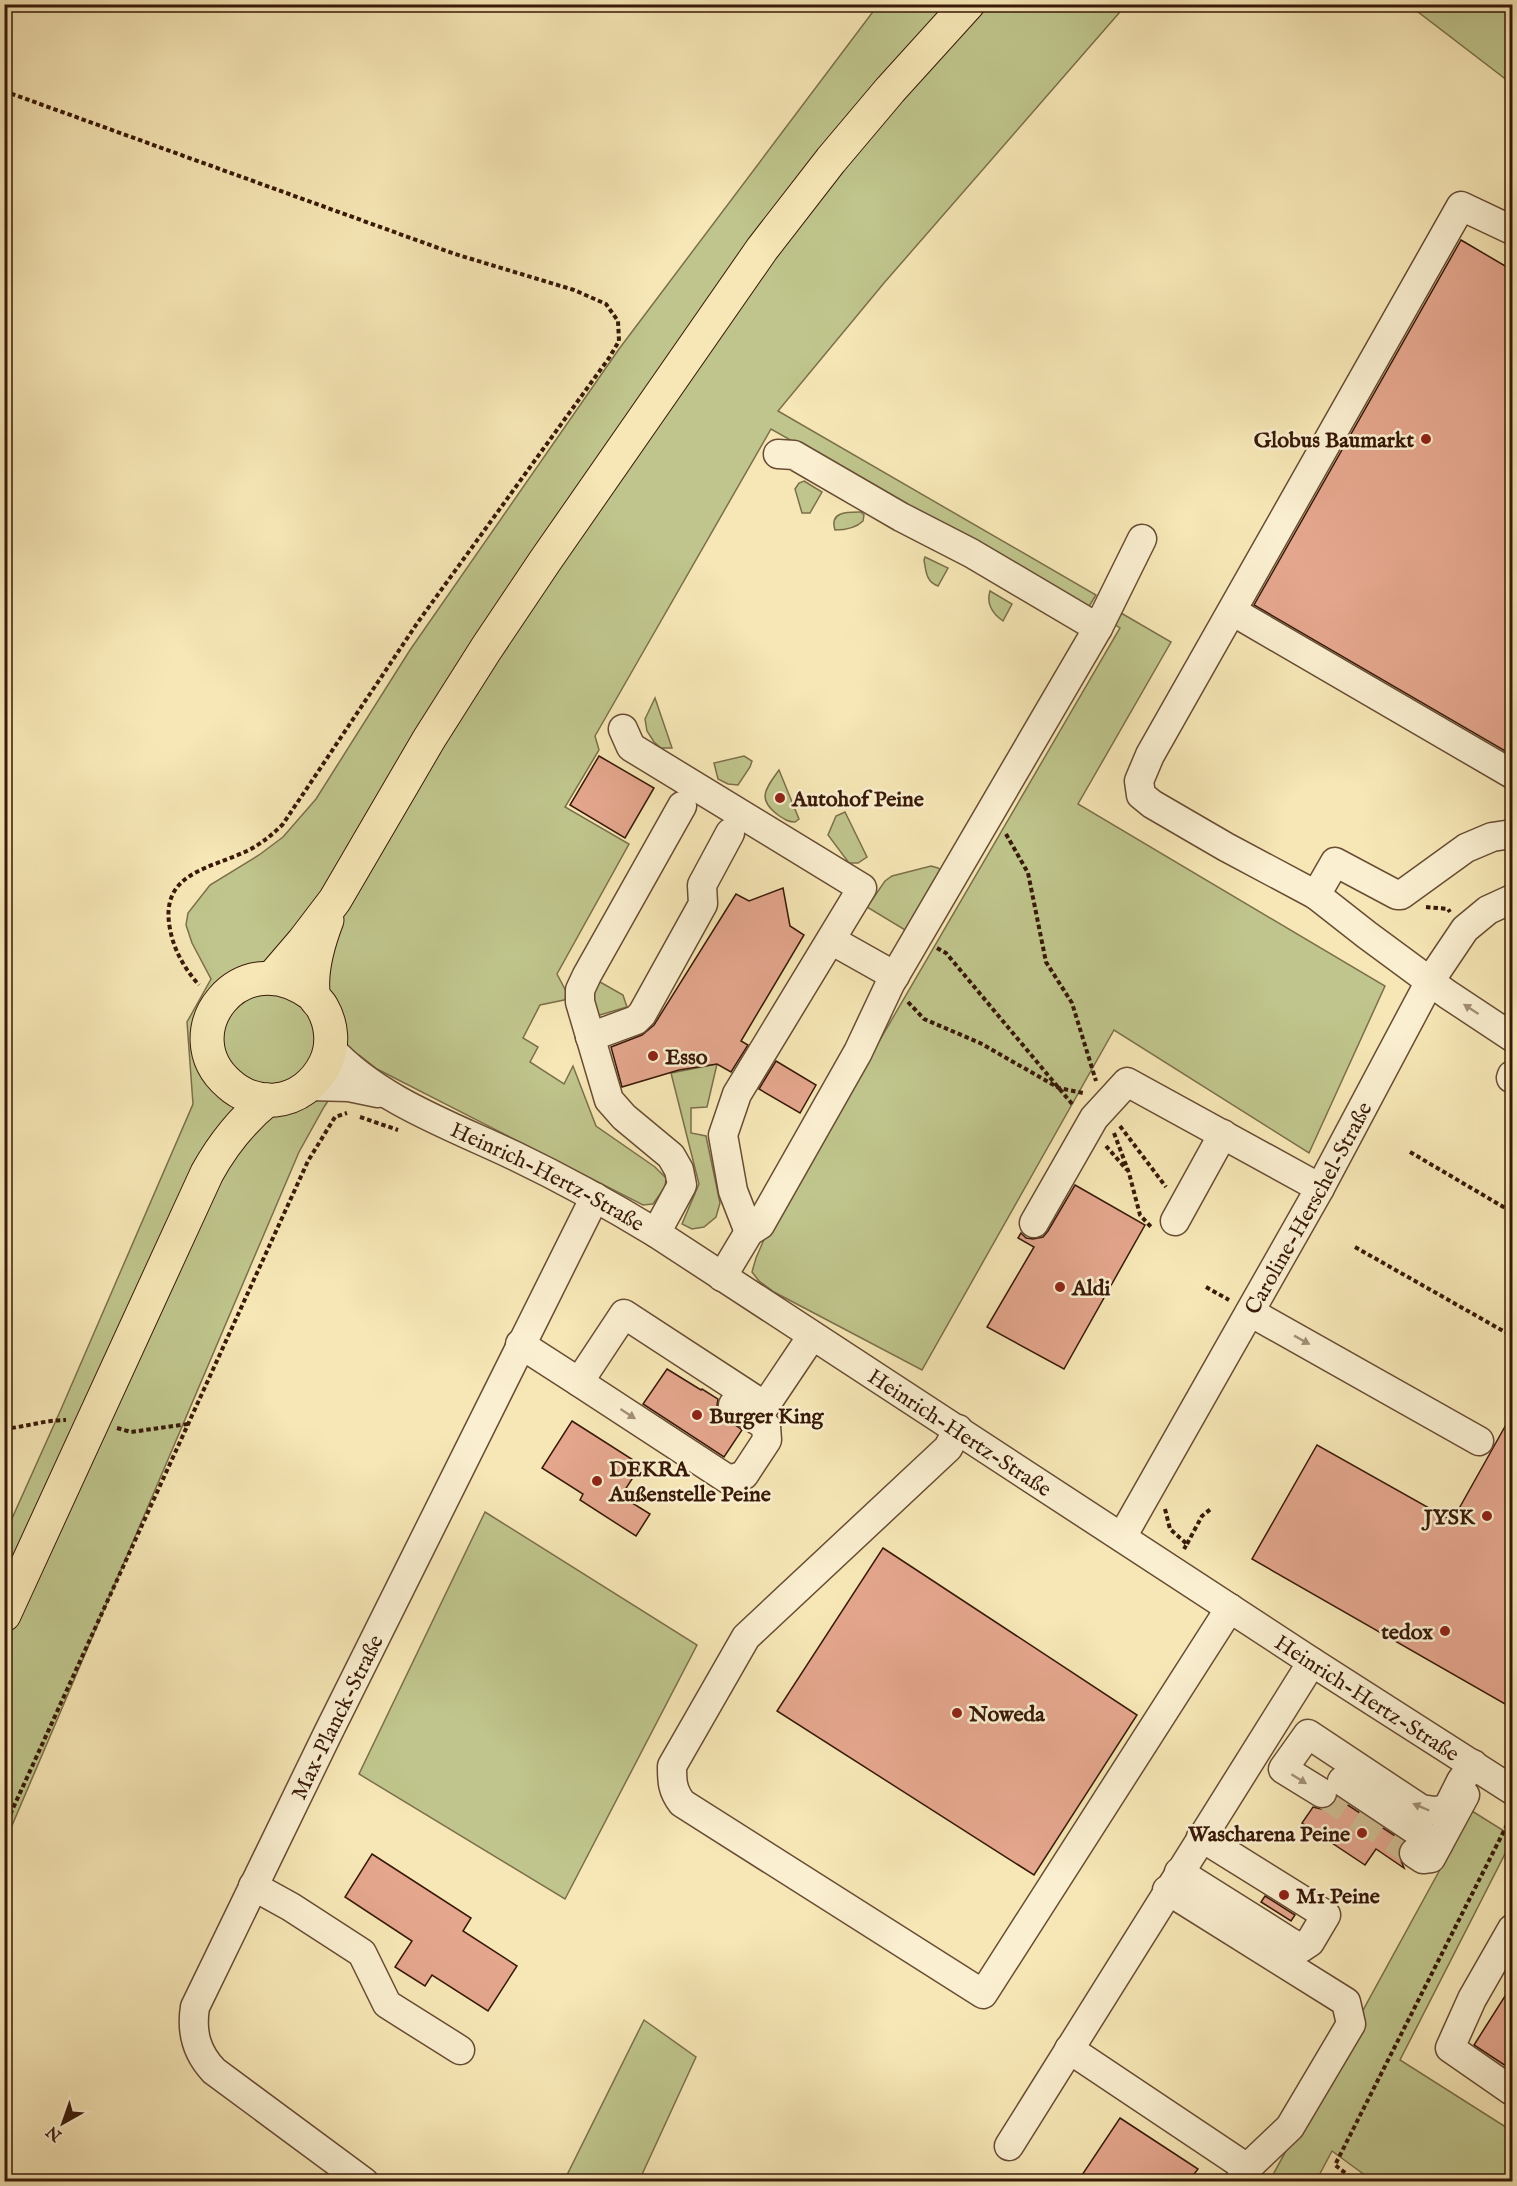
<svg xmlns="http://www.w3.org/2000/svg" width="1517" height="2186" font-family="'IM FELL English',serif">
<rect width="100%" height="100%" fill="#f7e7b6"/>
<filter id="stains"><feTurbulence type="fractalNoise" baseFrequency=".00333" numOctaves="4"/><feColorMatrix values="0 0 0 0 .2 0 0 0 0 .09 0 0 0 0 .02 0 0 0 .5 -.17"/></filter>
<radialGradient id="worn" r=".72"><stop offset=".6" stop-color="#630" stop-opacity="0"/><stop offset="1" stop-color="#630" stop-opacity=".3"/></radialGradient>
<g fill="#bfc58c" stroke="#7c6f4a" stroke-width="1.5">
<polygon points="878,5 1126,5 884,283 778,411 1096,595 1088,608 771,429 595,736 599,750 565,807 629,844 557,974 568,995 564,1000 540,1005 523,1038 538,1047 530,1062 564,1084 573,1066 596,1126 655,1167 666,1178 665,1187 653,1204 643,1205 377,1069 359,1055 324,1107 299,1152 5,1842 5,1534 62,1407 193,1104 187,1022 211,979 192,943 186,925 188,913 210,885 259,855 283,837 316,799 410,650 619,349"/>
<polygon points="1409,5 1508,5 1512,8 1512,84"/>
<polygon points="804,481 822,492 810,513 802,513 795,489 799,483"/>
<path d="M861,512L864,515L863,521C856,528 844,530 835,530C829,511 848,512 861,512Z"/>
<path d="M925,557L948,568L938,586C926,582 926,571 924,560Z"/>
<path d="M990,591L1012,604L1003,621C993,614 986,604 990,591Z"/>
<polygon points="1121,613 1171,642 1078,804 1385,986 1309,1153 1114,1030 922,1370 774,1292 759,1281 752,1272 756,1258 765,1237 1120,628 1114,624"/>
<polygon points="655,698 672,748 661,748 654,742 647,731 645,719"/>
<polygon points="744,756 752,761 750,767 738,785 728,784 718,779 714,763"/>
<path d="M779,770L799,819L795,822C788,822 784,819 778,815C756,799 766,788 779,770Z"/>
<polygon points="845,812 867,857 858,863 849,863 828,835 836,816"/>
<polygon points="931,866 938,868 945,874 910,933 867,907 885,881 892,876"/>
<polygon points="600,982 623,995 627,1007 593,1017 586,987"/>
<polygon points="717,1064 707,1107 691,1108 691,1133 706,1136 720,1203 716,1217 704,1227 692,1229 682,1224 699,1184 671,1073"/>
<polygon points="485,1512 697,1645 565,1899 359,1774"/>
<polygon points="1472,1811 1512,1836 1512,1840 1400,2060 1512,2131 1512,2181 1373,2181 1332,2151 1316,2181 1269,2182"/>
<polygon points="644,2020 696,2057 639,2181 564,2181"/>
</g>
<g fill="#e4a68d" stroke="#381908" stroke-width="1.5">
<polygon points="1461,240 1512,270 1512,755 1254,605"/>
<polygon points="599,756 654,788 625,838 570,805"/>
<polygon points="783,888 790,926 804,935 741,1041 748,1045 731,1072 717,1064 679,1070 622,1087 611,1047 642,1035 654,1025 736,894 749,901"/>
<polygon points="776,1061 816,1085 800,1113 759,1089"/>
<polygon points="1075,1185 1145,1225 1064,1369 987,1327 1034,1247 1018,1238 1021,1233 1026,1238 1033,1239 1043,1237 1048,1231"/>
<polygon points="667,1369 701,1390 702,1389 718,1399 717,1405 719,1413 742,1430 724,1457 643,1404"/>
<polygon points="1512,1414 1512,1708 1252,1559 1317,1445 1452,1521"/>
<polygon points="572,1421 641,1465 621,1496 650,1514 636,1536 580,1500 583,1494 542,1468"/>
<polygon points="883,1548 1137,1715 1034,1875 777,1711"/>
<polygon points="1337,1798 1403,1841 1398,1853 1404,1868 1376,1849 1365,1865 1302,1823 1313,1807 1321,1809 1329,1808"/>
<polygon points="372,1854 471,1918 463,1931 517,1966 488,2011 432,1975 425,1986 395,1967 412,1941 345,1897"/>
<polygon points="1265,1896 1295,1915 1291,1921 1261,1902"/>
<polygon points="1512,1985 1512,2070 1474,2045"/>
<polygon points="1120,2118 1198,2169 1189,2181 1078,2181"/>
</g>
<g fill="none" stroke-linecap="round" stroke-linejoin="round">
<polyline stroke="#d1be93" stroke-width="28" stroke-dasharray="28 14" stroke-linecap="butt" points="1322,1793 1414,1853"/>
<defs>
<g id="minor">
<polyline points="1512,230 1461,206 1150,755 1139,781 1141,795 1152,804 1226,847 1316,895 1367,935 1447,994 1512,1037"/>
<polyline points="778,454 794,455 901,517 971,553 1098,628"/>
<polyline points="1232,611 1512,774"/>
<polyline points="623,729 631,747 862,888 737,1094 723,1135 733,1191 749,1232"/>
<polyline points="1316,895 1335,862 1397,895 1401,895 1466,848 1492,837 1512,834"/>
<polyline points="831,940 895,976"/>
<polyline points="590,1037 636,1020 642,1014 703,904 702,885 730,833"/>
<path id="s1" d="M330,1048C377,1100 452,1126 515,1156C563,1179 610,1205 656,1233L1312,1662L1512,1790"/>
<polyline points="1511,1078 1512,1075"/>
<polyline points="308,1086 349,1087 378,1093"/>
<polyline points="1175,1221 1223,1134"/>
<polyline points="1034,1223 1094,1118 1127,1082 1320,1188"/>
<polyline points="656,1233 682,1185 679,1170 671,1156 624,1117 609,1100 580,1002 580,990 587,975 682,806"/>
<polyline points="722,1277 749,1232 760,1225 858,1052 890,984 1098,628 1142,539"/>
<polyline points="1250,1312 1479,1441"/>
<polyline points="520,1344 579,1382 624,1314 765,1406 812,1336"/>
<polyline points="579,1382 729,1480 744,1475 767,1440 766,1426 733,1405"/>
<path d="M958,1429L948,1448L746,1637L672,1766C672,1781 672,1790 682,1803L983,1994L1230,1608"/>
<path id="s2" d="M1122,1537L1320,1188L1430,981L1465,929L1488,910L1512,899"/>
<polyline points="1342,1781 1438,1845"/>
<polyline points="1322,1793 1283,1769 1308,1734 1421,1809 1435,1811 1447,1809 1461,1781 1473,1764"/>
<polyline points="1414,1853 1423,1859 1431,1858 1465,1795"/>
<polyline points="1179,1872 1290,1942 1301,1948 1310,1942 1326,1915 1201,1837"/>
<polyline points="253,1886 291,1907 362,1953 387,2004 460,2050"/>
<polyline points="1167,1890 1346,2002 1351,2024 1290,2127 1247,2168"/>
<polyline points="1512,1929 1472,1999 1450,2048 1512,2091"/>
<polyline points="1069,2049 1247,2168 1239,2182"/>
<polyline points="1009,2146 1312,1662"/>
<path id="s3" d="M364,2182L214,2071C196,2052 191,2032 195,2007L328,1733L595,1197"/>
</g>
<g id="major">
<polyline points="273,977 303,942 335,900 429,739 486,649 545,561 762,249 831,160 890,90 968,4"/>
<path d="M313,995C241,940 170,1033 229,1084C241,1095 258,1101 275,1100C297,1098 315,1084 325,1064C334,1046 332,1024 322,1007C319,1002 313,998 313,992C311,969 319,941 327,920"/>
<path d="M4,1615L207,1173C223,1144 241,1121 267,1100"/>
</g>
</defs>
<use href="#minor" stroke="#684c34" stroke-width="31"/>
<use href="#major" stroke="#381908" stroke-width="35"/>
<g stroke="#381908" stroke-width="4" stroke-dasharray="4.5 3" stroke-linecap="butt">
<path d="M4,91L455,254L574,290L606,304L618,321L619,341L609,358L418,622L283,824C272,835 261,844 247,851C209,869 159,873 170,929C174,951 185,969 199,985"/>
<polyline points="1006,834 1028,873 1046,962 1072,1003 1096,1081"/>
<polyline points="1426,907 1448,909 1450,912"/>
<polyline points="937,948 946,953 1073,1105"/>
<polyline points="908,1002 924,1019 980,1043 1059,1088 1083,1093"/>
<polyline points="360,1117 398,1130"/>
<polyline points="1120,1126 1166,1187"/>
<polyline points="1114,1133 1129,1173 1140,1215 1152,1228"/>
<polyline points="1106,1146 1127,1170"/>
<polyline points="1410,1152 1512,1212"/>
<polyline points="1355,1247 1512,1336"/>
<polyline points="1206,1287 1229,1300"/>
<polyline points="117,1428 131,1432 188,1424"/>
<path d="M4,1429C25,1427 45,1420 66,1420"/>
<polyline points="1165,1509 1170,1529 1187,1544 1184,1549"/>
<polyline points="1187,1544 1202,1516 1212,1508"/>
<polyline points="4,1828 308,1161 335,1117 347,1113"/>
<polyline points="1357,2182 1335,2165 1512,1815"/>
</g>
<use href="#minor" stroke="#faefd0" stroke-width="28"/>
<use href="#major" stroke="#f7e7b6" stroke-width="33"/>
</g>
<defs><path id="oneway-solid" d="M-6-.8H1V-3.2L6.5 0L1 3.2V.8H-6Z" transform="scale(1.5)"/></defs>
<g fill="#a38f76">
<use href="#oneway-solid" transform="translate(1471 1009) rotate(-147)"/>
<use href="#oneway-solid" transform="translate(1302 1340) rotate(29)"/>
<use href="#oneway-solid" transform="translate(628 1414) rotate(33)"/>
<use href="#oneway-solid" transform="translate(1299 1779) rotate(32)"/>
<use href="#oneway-solid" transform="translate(1421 1807) rotate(-157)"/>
</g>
<g fill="#8f2418" stroke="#faefd0" stroke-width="2">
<circle cx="1426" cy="439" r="6"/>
<circle cx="780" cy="798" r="6"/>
<circle cx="653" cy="1056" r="6"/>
<circle cx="1060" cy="1287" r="6"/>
<circle cx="697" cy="1415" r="6"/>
<circle cx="597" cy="1481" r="6"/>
<circle cx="1487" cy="1516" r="6"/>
<circle cx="1445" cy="1631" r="6"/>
<circle cx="957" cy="1713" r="6"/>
<circle cx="1362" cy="1833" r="6"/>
<circle cx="1284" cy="1895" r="6"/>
</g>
<g text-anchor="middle" stroke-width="5" stroke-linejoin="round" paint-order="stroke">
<g font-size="22" font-weight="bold" fill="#381908" stroke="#faefd0" text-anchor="start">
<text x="1414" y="447" text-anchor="end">Globus Baumarkt</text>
<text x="792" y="806">Autohof Peine</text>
<text x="665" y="1064">Esso</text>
<text x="1072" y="1295">Aldi</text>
<text x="709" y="1423">Burger King</text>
<text x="609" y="1476">DEKRA<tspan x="609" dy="25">Außenstelle Peine</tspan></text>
<text x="1475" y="1524" text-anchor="end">JYSK</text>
<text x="1433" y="1639" text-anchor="end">tedox</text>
<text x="969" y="1721">Noweda</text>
<text x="1350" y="1841" text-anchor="end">Wascharena Peine</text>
<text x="1296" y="1903">M1 Peine</text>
</g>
<g font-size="22" fill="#381908" stroke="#faefd0">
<text dy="8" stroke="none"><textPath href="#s1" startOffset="254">Heinrich-Hertz-Straße</textPath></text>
<text dy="8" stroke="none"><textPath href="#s2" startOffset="378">Caroline-Herschel-Straße</textPath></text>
<text dy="8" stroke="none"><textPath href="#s1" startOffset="740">Heinrich-Hertz-Straße</textPath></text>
<text dy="8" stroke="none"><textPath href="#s1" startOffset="1226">Heinrich-Hertz-Straße</textPath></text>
<text dy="8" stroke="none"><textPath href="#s3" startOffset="579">Max-Planck-Straße</textPath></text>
</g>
</g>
<rect width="1517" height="2186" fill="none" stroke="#f7e7b6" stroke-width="24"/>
<rect x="6" y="6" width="1505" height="2174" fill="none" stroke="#381908" stroke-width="3"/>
<rect x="12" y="12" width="1493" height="2162" fill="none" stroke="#381908" stroke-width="1.5"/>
<g transform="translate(63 2123) rotate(220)" stroke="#faefd0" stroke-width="4.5" paint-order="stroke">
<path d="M0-4.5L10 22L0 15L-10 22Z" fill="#381908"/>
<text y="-9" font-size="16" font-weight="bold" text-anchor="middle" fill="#381908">N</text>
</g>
<rect width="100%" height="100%" filter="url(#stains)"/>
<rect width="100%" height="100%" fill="url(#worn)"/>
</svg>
